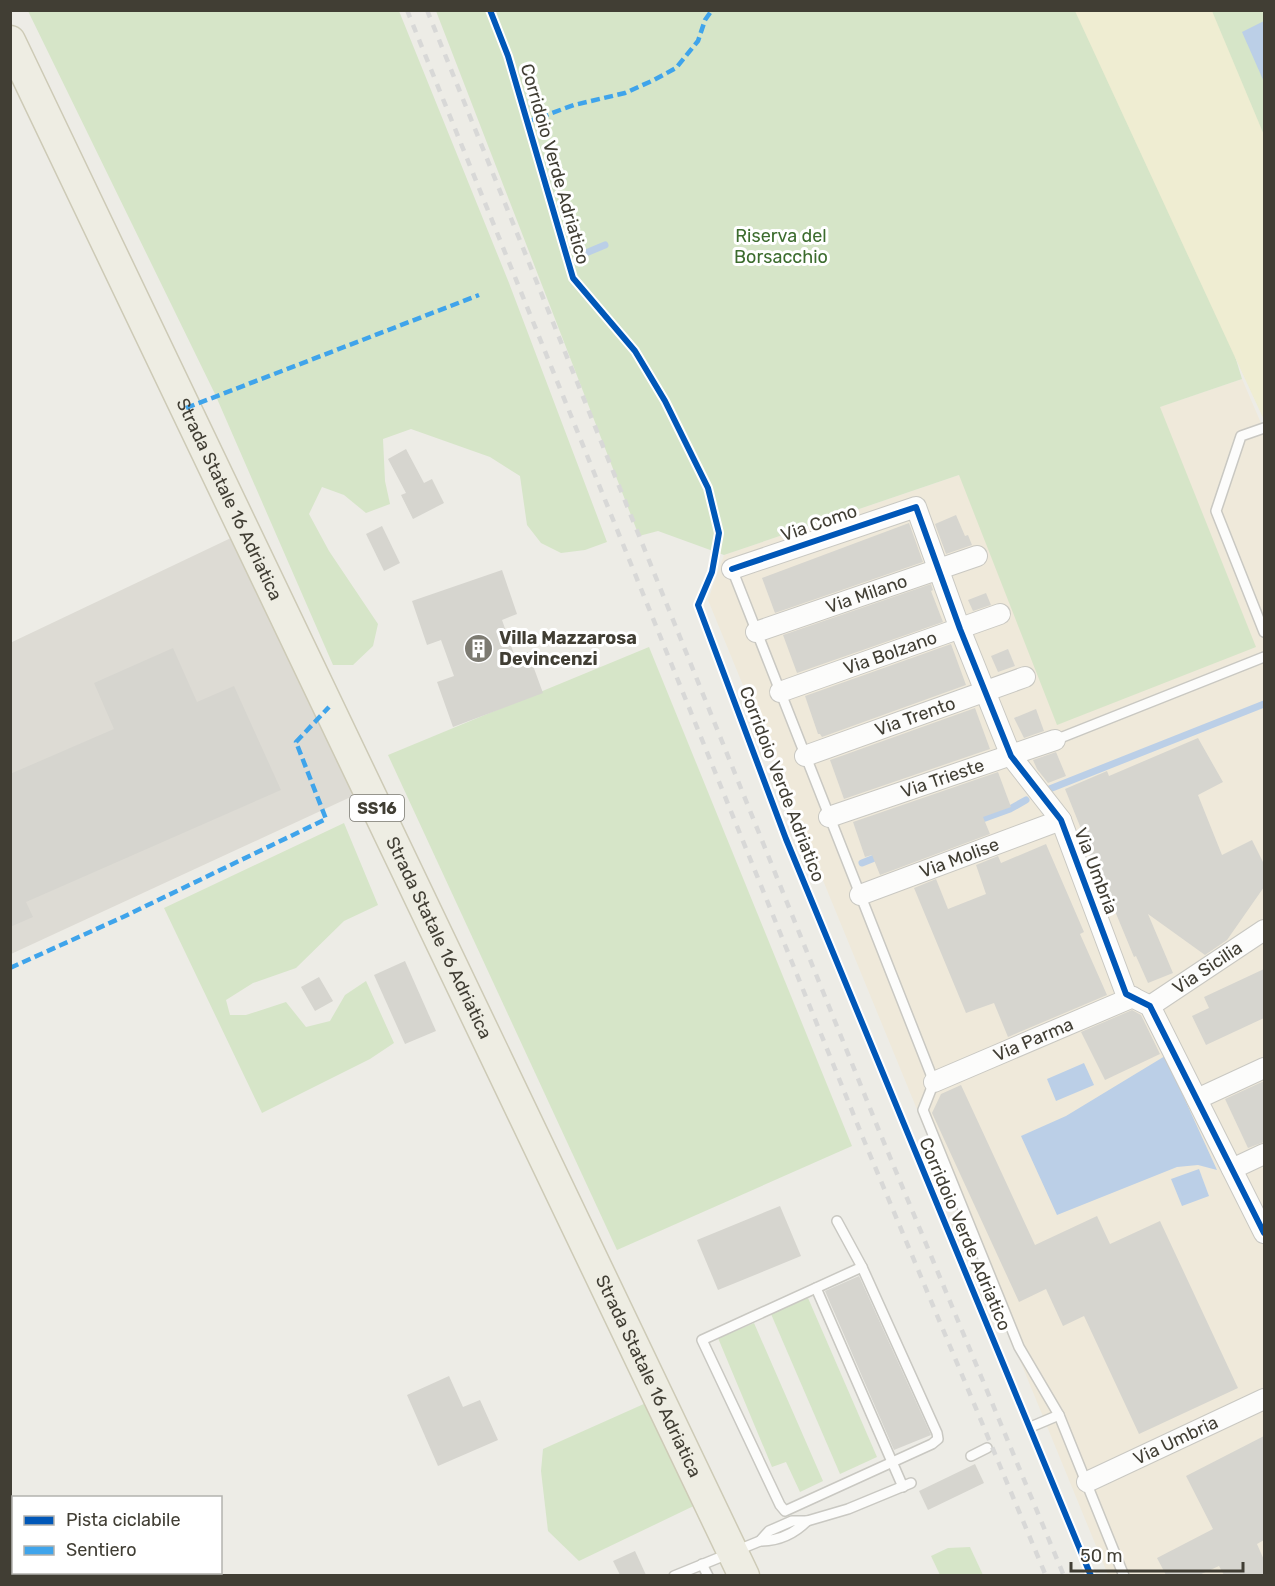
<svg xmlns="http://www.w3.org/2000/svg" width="1275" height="1586" font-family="Rubik,sans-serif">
<rect width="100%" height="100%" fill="#edece6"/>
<polygon fill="#efe9da" points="1242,379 1264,430 1264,1575 1108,1575 708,600 724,555"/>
<polygon fill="#dddbd4" points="233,537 355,795 11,954 10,643"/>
<g fill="#d6e5c8">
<polygon points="28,11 399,11 509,283 607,542 585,550 561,553 541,543 527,525 520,476 490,457 411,429 383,439 385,481 390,504 366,513 344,495 322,487 309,514 329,551 378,624 373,646 353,665 333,665 215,394"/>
<polygon points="436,11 1264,11 1264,347 1235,356 1242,379 1160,407 1256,647 1057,725 959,475 724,555 658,531 639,536"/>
<polygon points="649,647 852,1146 617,1250 388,755"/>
<polygon points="344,823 378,905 344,921 296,968 253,983 226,1000 230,1015 246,1015 286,1002 306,1027 330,1021 345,995 366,981 394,1043 370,1059 262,1113 164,908"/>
<polygon points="808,1298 877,1457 840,1474 771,1314"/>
<polygon points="754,1323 823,1481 800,1492 786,1462 772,1467 718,1338"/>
<polygon points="655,1399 702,1502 579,1561 548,1531 541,1471 543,1449"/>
<polygon points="970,1547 983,1575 940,1575 931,1556 948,1548"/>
</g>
<polygon fill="#efedd2" points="1075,11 1212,11 1264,135 1264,420"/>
<g fill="#bbcfe7">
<polygon points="1264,21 1264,82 1242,32"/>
<polygon points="1165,1056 1217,1170 1198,1165 1177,1167 1057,1215 1021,1136 1066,1116"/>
<polygon points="1084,1063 1094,1085 1056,1101 1047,1079"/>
<polygon points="1199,1169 1209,1196 1182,1206 1171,1179"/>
</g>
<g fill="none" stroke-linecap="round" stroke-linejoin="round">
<g stroke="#bbcfe7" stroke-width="7">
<polyline points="581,255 605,245"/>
<polyline points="1047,790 1264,704"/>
<polyline points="977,821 1010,809 1026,800"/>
<polyline points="862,863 882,855"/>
</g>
</g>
<g fill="#d6d5cf">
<polygon points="406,449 424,483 432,479 444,503 413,519 401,495 406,493 388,459"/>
<polygon points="956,515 965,536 968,535 972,545 946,554 935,524"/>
<polygon points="909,523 923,562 775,613 762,578"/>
<polygon points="382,526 400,563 384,571 366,534"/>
<polygon points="502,570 517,614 502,620 515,657 528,652 543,693 453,727 437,682 454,676 441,640 427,645 412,601"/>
<polygon points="931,584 933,590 931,591 943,622 797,673 783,635"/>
<polygon points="986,593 991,605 973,611 968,600"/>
<polygon points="951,644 966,685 822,737 820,734 818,734 805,696"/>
<polygon points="173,648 197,702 234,686 281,790 26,902 33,917 10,927 10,774 114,729 94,683"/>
<polygon points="1008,649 1015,666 998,672 991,656"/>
<polygon points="975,708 990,749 844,799 830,760"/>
<polygon points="1036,709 1044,731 1024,738 1014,718"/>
<polygon points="1198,738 1223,782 1198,795 1222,855 1252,840 1264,864 1264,887 1227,940 1205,955 1148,914 1173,973 1148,983 1136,956 1134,957 1105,887 1103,887 1094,866 1086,847 1088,846 1065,789 1107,771 1109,776"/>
<polygon points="1056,752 1066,776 1048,783 1037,769 1033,760"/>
<polygon points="998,772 1011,807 983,817 990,834 880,875 872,855 865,857 853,822"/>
<polygon points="1046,844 1084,932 1080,934 1107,995 1008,1037 994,1003 966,1013 914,888 936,879 948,909 986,894 976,865 998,856 1001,863"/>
<polygon points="405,961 436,1031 405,1044 374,975"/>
<polygon points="1264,969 1264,1018 1206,1045 1192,1016 1209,1008 1204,997"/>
<polygon points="319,977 333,1001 315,1011 301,987"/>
<polygon points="1132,1010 1141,1015 1160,1054 1105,1080 1081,1032"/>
<polygon points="1264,1081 1264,1142 1248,1148 1225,1099"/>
<polygon points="961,1085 1035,1245 1097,1216 1110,1244 1160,1221 1238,1388 1139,1434 1084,1316 1063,1326 1046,1289 1019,1302 932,1113 941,1094"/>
<polygon points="780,1206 801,1256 718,1290 697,1240"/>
<polygon points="859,1276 931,1435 894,1450 825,1291"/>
<polygon points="449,1376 463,1407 480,1400 498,1440 438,1466 407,1395"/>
<polygon points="1264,1436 1264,1540 1257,1544 1264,1560 1264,1575 1224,1575 1219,1566 1199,1575 1166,1575 1157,1558 1213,1529 1186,1476"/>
<polygon points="975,1464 984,1483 928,1510 919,1491"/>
<polygon points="635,1551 646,1575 620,1575 613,1561"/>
</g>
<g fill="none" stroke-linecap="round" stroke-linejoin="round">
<defs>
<g id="lane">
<polyline points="1264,428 1241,436 1216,511 1264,632"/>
<polyline points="732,569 934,1082 923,1110 1019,1347 1059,1415 1124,1576"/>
<polyline points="1055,740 1264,657"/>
<polyline points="837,1221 862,1267"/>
<polygon points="862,1267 937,1433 938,1439 932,1444 785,1511 780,1505 702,1340"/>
<polyline points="816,1288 903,1487"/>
<polyline points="1033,1426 1059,1415"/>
<polyline points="971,1456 987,1448"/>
<polyline points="760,1541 769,1531 792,1521 807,1521 848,1509 911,1483"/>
<polyline points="702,1564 708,1576"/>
<path d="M674,1576L760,1541C778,1541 794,1534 807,1521"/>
</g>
<g id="street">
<polyline points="732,569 916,507 960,629 1011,756 1061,820 1126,994 1150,1006 1264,1233"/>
<path id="s1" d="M756,632L977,556"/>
<path id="s2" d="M780,692L1000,614"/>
<path id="s3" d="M805,756L1025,677"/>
<path id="s4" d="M829,817L1055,740"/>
<path id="s5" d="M860,895L1061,820"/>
<path id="s6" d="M1150,1006L1264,930"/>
<path id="s7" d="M934,1082L1133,997"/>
<polyline points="1197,1099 1264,1068"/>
<polyline points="1232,1169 1264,1154"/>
<path id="s8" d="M1087,1482L1264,1399"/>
</g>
<g id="primary">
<path id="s9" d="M10,41L744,1576"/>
</g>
</defs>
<use href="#lane" stroke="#c9c8c2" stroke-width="12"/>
<use href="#street" stroke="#c9c8c2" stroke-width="22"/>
<use href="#primary" stroke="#cdcab6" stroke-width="33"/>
<use href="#lane" stroke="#fcfcfb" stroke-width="9"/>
<use href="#street" stroke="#fcfcfb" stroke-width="20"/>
<use href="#primary" stroke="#eeede3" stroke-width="30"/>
<g stroke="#d8d8d7" stroke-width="4.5" stroke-dasharray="8 8" stroke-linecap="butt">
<polyline points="407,10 863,1138 1046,1576"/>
<polyline points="427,10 880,1133 1064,1576"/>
</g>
<g stroke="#3fa4eb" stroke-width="4.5" stroke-dasharray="9 4.5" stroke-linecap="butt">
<polyline points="527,122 574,105 625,93 654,80 676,68 698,41 705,20 712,10"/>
<polyline points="186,408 479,295"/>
<polyline points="10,968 123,917 326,819 296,742 329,707"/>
</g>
<defs>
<g id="cycleway">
<polyline points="490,10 508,56 573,278 635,351 665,401 708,488 719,533 712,572 698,605 786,839 1091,1576"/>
<polyline points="732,569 916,507 960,629 1011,756 1061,820 1126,994 1150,1006 1264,1233"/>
</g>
</defs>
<use href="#cycleway" stroke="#fff" stroke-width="10"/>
<use href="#cycleway" stroke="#0057b8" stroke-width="6"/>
</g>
<defs>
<symbol id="building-disc" viewBox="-11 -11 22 22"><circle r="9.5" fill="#7d7b72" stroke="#fff"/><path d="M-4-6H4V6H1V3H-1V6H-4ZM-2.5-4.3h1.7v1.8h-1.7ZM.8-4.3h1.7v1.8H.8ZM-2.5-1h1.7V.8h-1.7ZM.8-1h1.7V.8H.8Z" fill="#fff"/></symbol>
</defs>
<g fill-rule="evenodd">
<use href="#building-disc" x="462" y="632" width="33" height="33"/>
</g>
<g text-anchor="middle" stroke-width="6" stroke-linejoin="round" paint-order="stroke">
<rect fill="#fff" stroke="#7a7871" stroke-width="1.5" x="350" y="795" width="54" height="26" rx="4.5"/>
<g font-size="16" font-weight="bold" fill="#413e34">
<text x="377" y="814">SS16</text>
</g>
<g font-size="18" fill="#413e34" stroke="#fff">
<text transform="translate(555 164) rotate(74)" y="6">Corridoio Verde Adriatico</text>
<text dy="6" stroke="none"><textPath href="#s9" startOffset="508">Strada Statale 16 Adriatica</textPath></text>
<text transform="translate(819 523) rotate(-19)" y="6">Via Como</text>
<text dy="6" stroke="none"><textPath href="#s1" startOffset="117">Via Milano</textPath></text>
<text dy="6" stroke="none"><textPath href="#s2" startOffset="117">Via Bolzano</textPath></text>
<text dy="6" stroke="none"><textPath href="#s3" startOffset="117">Via Trento</textPath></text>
<text dy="6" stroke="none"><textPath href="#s4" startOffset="120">Via Trieste</textPath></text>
<text transform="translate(782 784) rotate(69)" y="6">Corridoio Verde Adriatico</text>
<text dy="6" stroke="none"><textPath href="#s5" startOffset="106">Via Molise</textPath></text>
<text transform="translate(1096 871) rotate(69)" y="6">Via Umbria</text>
<text dy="6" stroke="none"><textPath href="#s9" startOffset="994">Strada Statale 16 Adriatica</textPath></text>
<text dy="6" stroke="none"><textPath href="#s6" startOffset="69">Via Sicilia</textPath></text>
<text dy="6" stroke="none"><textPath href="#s7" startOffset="108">Via Parma</textPath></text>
<text transform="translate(965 1234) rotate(67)" y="6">Corridoio Verde Adriatico</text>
<text dy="6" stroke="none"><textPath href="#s9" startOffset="1480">Strada Statale 16 Adriatica</textPath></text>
<text dy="6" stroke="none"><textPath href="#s8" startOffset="98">Via Umbria</textPath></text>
</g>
<g font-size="18" fill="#3c6c2e" stroke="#fff">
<text x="781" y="242">Riserva del<tspan x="781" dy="21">Borsacchio</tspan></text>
</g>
<g font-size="18" font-weight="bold" fill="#413e34" stroke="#fff" text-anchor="start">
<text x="499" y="644">Villa Mazzarosa<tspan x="499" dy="21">Devincenzi</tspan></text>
</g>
</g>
<rect width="1275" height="1586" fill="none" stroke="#413e34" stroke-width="24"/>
<rect x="12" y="1496" width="210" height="78" fill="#ffffff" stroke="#b3b2ae" stroke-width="1.5"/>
<rect x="24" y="1516" width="30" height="9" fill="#0057b8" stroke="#b3b2ae" stroke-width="1.5"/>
<text x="66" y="1526" font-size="18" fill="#413e34">Pista ciclabile</text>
<rect x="24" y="1546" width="30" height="9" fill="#3fa4eb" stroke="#b3b2ae" stroke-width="1.5"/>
<text x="66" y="1556" font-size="18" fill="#413e34">Sentiero</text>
<path d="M1071 1562v9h172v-9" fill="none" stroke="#413e34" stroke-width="3"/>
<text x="1080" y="1562" font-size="18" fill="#413e34" stroke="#ffffff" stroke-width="4.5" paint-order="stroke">50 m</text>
</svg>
